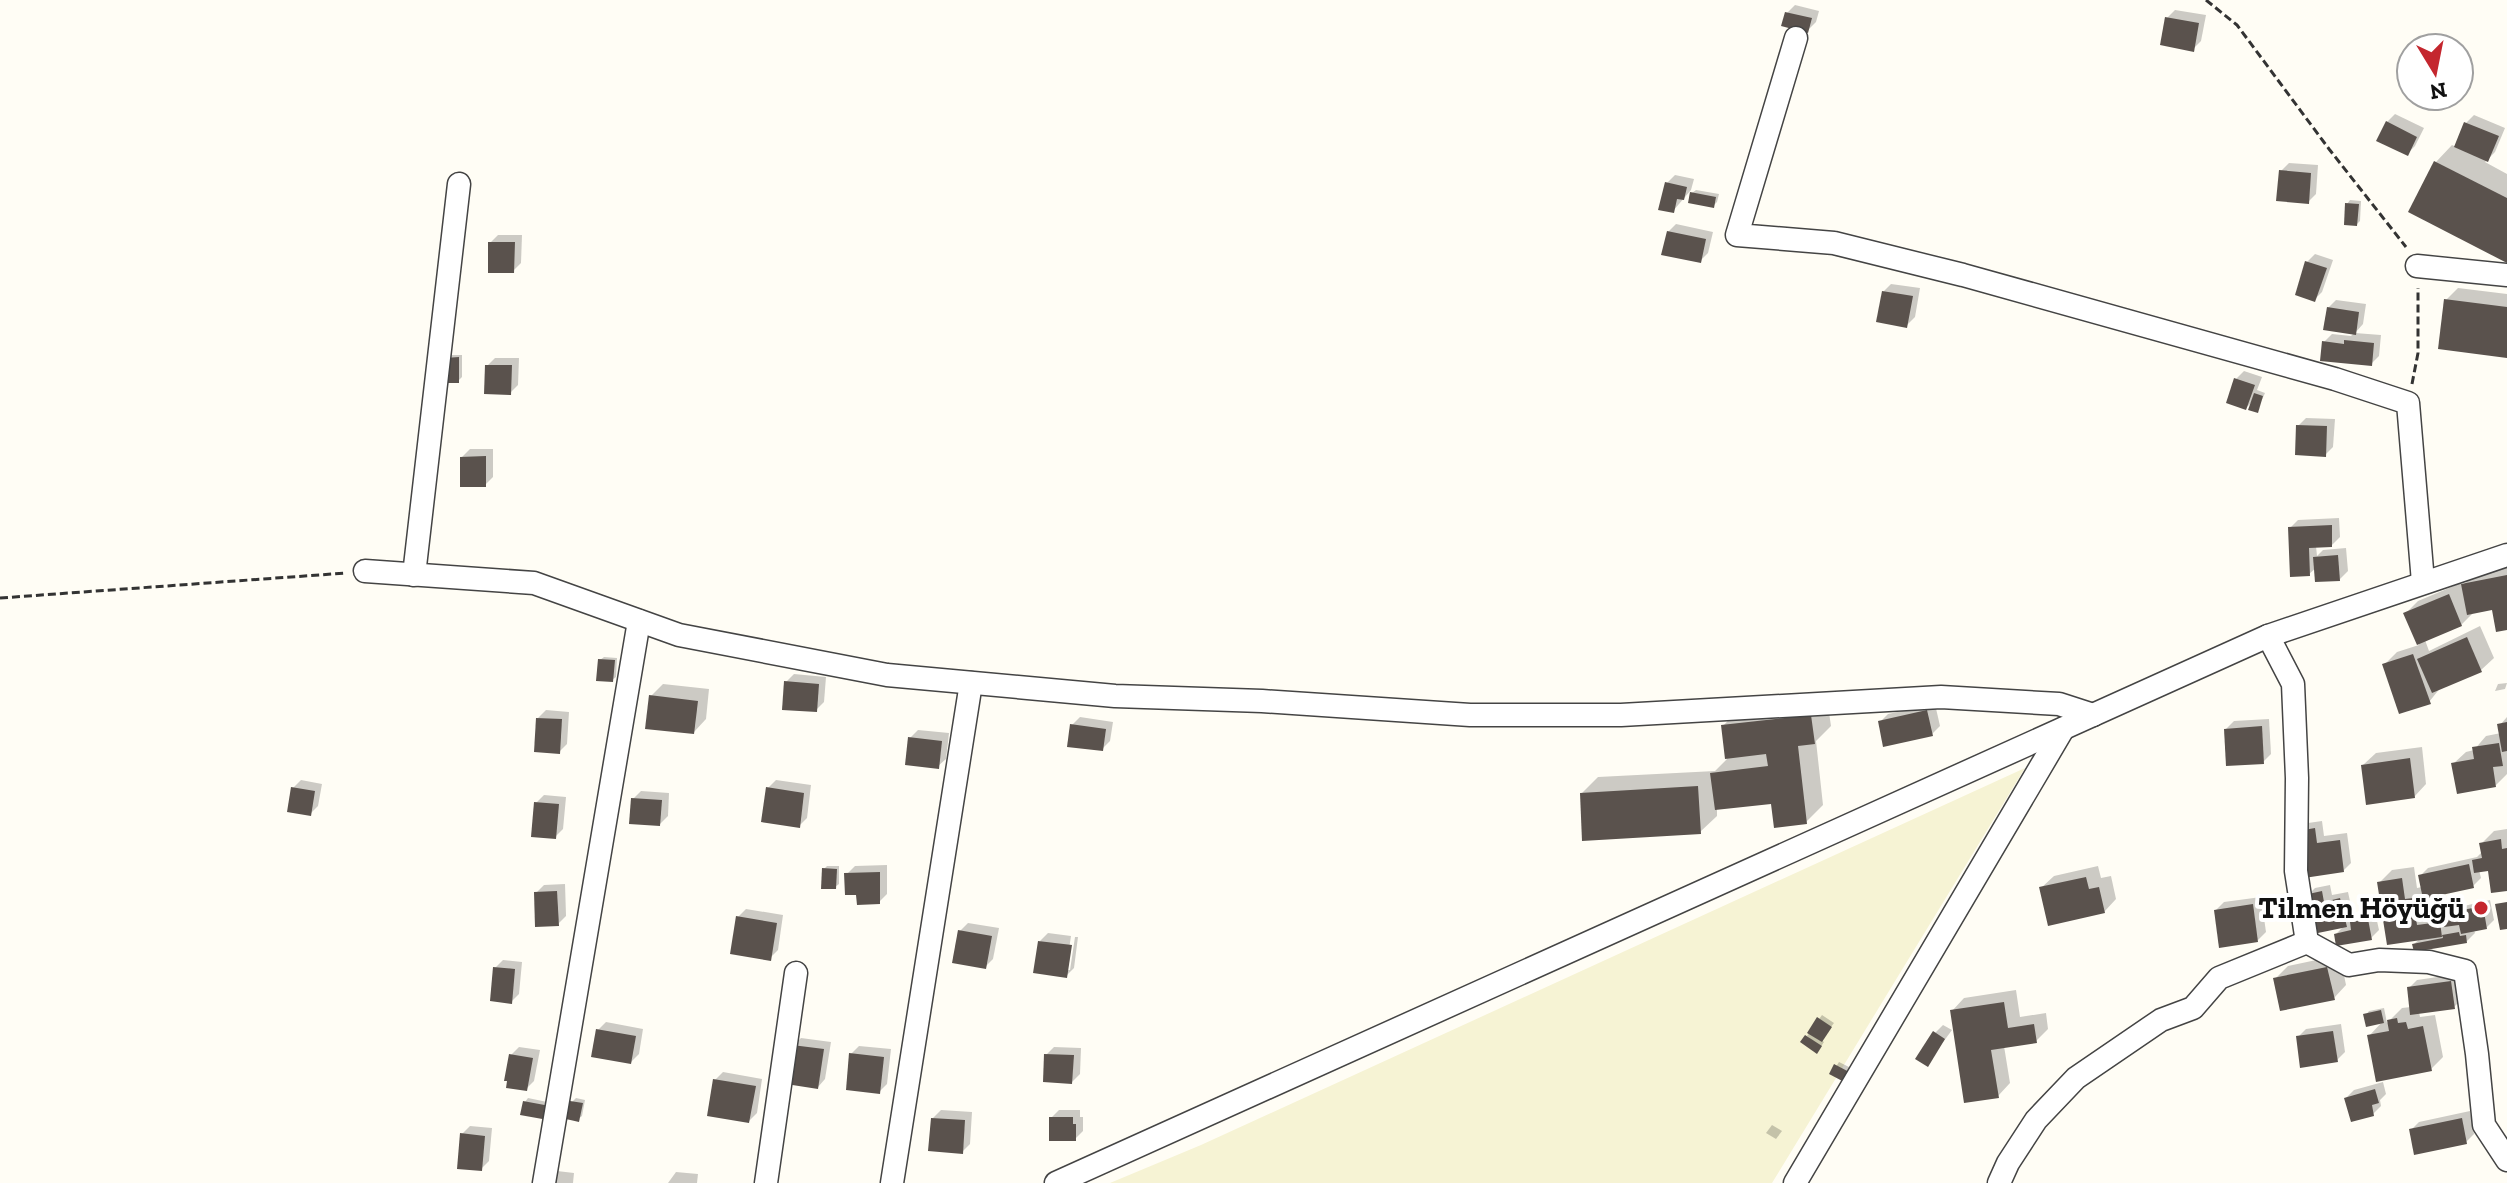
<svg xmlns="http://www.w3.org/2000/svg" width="2507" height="1183" font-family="'Zilla Slab',serif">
<rect width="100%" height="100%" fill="#fffdf5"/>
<polygon fill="#f6f3d4" points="2025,768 1772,1183 1110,1183 1201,1145"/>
<g fill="#0003">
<polygon points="1795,5 1819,11 1816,22 1808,30 1787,13"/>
<polygon points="2175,10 2206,15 2201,41 2193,49 2167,18"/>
<polygon points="2395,114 2424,128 2415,146 2407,154 2387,122"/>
<polygon points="2474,115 2505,128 2495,152 2485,162 2507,174 2507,261 2436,162 2452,145 2456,147 2466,123"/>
<polygon points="2289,163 2318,165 2316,194 2308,202 2281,171"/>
<polygon points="1675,175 1694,179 1691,190 1673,211 1667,183"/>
<polygon points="1696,190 1719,194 1717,202 1713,206 1692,193"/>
<polygon points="2350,200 2361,201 2360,221 2357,224 2347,204"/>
<polygon points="1676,224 1713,232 1708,253 1700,261 1668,232"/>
<polygon points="498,235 522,235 521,263 513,271 490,243"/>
<polygon points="2315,254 2333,260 2322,292 2314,300 2307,262"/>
<polygon points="1891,284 1920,288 1915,317 1907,325 1883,292"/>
<polygon points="2458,288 2507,294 2507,356 2446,300"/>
<polygon points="2336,300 2366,304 2363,324 2355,333 2381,335 2379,356 2371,364 2324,342 2332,334 2351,336 2355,332 2328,308"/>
<polygon points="450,355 462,355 462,377 458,381 447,358"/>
<polygon points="495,358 519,358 518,385 510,393 487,366"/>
<polygon points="2244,371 2262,377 2257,390 2265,393 2257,411 2254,400 2246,408 2236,379"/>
<polygon points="2306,418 2335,419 2333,447 2325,455 2298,426"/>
<polygon points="470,449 493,449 493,477 485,485 462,457"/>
<polygon points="2339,518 2340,537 2332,545 2316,546 2317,556 2323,550 2346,548 2348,571 2340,579 2316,568 2309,574 2290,528 2298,520"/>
<polygon points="2507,566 2507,628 2493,608 2475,611 2461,625 2425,640 2429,651 2480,626 2494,658 2481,670 2441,687 2429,702 2384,665 2397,652 2419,645 2406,613 2418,601 2461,583 2462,586 2476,572"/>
<polygon points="604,657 617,658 616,677 612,680 600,660"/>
<polygon points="794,674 826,677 824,702 816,710 786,682"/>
<polygon points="2507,683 2505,689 2495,691 2498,684"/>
<polygon points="663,684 709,689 706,719 694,732 651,696"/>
<polygon points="1827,699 1831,726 1816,741 1823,805 1806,822 1773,801 1717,808 1717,816 1700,832 1582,793 1598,777 1715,771 1727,759 1723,726 1739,709"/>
<polygon points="1935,704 1940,726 1932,734 1880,722 1888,714"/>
<polygon points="546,710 569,712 567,744 559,752 538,718"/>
<polygon points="1080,717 1113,722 1110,741 1102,749 1072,725"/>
<polygon points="2507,717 2507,774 2496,785 2453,764 2466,752 2474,750 2486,736 2501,733 2500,725"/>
<polygon points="2269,719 2271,754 2263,762 2226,729 2234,721"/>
<polygon points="918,730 949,733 946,759 938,766 910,738"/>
<polygon points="2422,747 2426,784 2414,797 2363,765 2376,753"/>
<polygon points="301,780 322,784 318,806 310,814 293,788"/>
<polygon points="776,780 811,785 807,818 799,826 768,788"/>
<polygon points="641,791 669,793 668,816 660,824 633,799"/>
<polygon points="544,795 566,797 563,829 555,837 536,803"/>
<polygon points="2322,821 2324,836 2347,833 2351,863 2343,871 2300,831 2308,823"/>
<polygon points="2507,829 2507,889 2489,869 2479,870 2481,878 2473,886 2427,896 2429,914 2490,900 2494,920 2486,928 2474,930 2475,933 2467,941 2414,944 2421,938 2379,883 2392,870 2414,867 2417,888 2422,887 2420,876 2428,868 2477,857 2483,851 2481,844 2494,831"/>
<polygon points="887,865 887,894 879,902 847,874 855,866"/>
<polygon points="827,866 839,866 839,884 835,887 824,869"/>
<polygon points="2098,866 2101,878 2111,876 2116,899 2104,912 2041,888 2054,876"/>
<polygon points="565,884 566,916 558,924 536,893 544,885"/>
<polygon points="2330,885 2332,895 2348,892 2354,920 2360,915 2375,912 2379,930 2371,938 2336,934 2345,925 2307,896 2315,888"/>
<polygon points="2261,897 2266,932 2258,940 2216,910 2224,902"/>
<polygon points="746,909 783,915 778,950 770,958 738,917"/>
<polygon points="968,923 999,928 993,959 985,967 960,931"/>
<polygon points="1048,933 1071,936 1066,970 1070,970 1075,937 1078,937 1074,968 1066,976 1040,941"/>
<polygon points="2340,955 2346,985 2334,998 2275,979 2288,966"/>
<polygon points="503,960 522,962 519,994 511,1002 495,968"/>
<polygon points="2458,974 2462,999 2454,1007 2419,1012 2420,1017 2435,1015 2443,1057 2431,1069 2369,1036 2383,1021 2366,1015 2369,1011 2384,1008 2387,1023 2402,1008 2411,1007 2409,988 2417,980"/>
<polygon points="2016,990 2020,1017 2046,1013 2048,1029 2036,1041 2004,1046 2010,1083 1998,1096 1952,1011 1964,998"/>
<polygon points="1822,1015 1834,1023 1821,1040 1824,1042 1820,1048 1807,1036"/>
<polygon points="606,1022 643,1029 639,1054 631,1062 598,1030"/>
<polygon points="2341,1024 2345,1052 2337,1060 2298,1037 2306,1029"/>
<polygon points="1943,1025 1952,1030 1927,1064 1935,1033"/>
<polygon points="801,1038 831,1042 825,1079 818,1087 793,1046"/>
<polygon points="859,1046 891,1049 887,1084 879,1092 851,1054"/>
<polygon points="519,1047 540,1050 534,1081 526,1089 511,1055"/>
<polygon points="1054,1047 1081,1048 1080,1074 1072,1082 1046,1055"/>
<polygon points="1839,1062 1855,1070 1851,1078 1832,1073"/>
<polygon points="723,1072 762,1079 757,1113 749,1121 715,1080"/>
<polygon points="2383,1082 2386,1094 2380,1100 2381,1106 2373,1114 2346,1098 2354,1090"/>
<polygon points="528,1098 552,1103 547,1118 525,1102"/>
<polygon points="576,1098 585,1100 582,1116 578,1119 572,1102"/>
<polygon points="941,1110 972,1112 970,1144 962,1152 933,1118"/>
<polygon points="1059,1110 1080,1110 1080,1117 1083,1117 1083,1131 1075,1139 1051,1118"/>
<polygon points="2470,1111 2474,1134 2466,1142 2411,1130 2419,1122"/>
<polygon points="1772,1125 1782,1131 1776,1139 1766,1133"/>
<polygon points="470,1126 492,1128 489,1161 481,1169 462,1134"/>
<polygon points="557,1171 574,1173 573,1183 553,1183 554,1175"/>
<polygon points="676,1172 698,1174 697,1183 668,1183"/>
</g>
<g fill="#5a524d">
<polygon points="1785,12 1812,18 1808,33 1781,26"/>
<polygon points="2165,17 2199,23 2194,52 2160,45"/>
<polygon points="2386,121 2417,137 2408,156 2376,141"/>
<polygon points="2464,122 2499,136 2488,162 2454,147"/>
<polygon points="2434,161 2507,198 2507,263 2408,212"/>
<polygon points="2279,170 2311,173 2309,204 2276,201"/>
<polygon points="1665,182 1687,187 1684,200 1677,199 1674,213 1658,210"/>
<polygon points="1690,192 1716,197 1714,208 1688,203"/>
<polygon points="2345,203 2359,204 2357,226 2344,225"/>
<polygon points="1667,231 1706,239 1701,263 1661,255"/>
<polygon points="488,242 515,242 514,273 488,273"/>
<polygon points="2305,261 2327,268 2315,302 2295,295"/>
<polygon points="1882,291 1913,296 1907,328 1876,322"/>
<polygon points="2444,299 2507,307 2507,358 2438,349"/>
<polygon points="2327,307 2359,312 2356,335 2323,330"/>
<polygon points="2344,340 2374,343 2372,366 2320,361 2322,341 2344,344"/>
<polygon points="459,357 459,383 445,383 445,358"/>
<polygon points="485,365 512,365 511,395 484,394"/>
<polygon points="2234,378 2255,385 2246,410 2226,403"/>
<polygon points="2254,393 2263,396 2258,413 2248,410"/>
<polygon points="2296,425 2327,426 2326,457 2295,455"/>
<polygon points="486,456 486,487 460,487 460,457"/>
<polygon points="2332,525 2332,547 2309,548 2310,576 2290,577 2288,527"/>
<polygon points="2338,555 2340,581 2315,582 2313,557"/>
<polygon points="2507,575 2507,630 2496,632 2492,610 2467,615 2461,584"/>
<polygon points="2449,594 2462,626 2417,645 2403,613"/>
<polygon points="2467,637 2482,672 2432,693 2417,659"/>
<polygon points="2413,654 2431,704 2399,714 2382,664"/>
<polygon points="598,659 615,660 613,682 596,681"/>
<polygon points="784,681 819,684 817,712 782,710"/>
<polygon points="649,695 698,701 694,734 645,729"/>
<polygon points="1927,710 1933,736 1883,747 1878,721"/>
<polygon points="1811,715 1815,744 1798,746 1807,824 1774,828 1771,804 1715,810 1710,773 1768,766 1766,754 1725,759 1721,725"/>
<polygon points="536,718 562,719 560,754 534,752"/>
<polygon points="2507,722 2507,751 2502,752 2497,724"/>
<polygon points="1070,724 1106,729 1103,751 1067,747"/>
<polygon points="2262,726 2264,764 2226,766 2224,729"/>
<polygon points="908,737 942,741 939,769 905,765"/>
<polygon points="2499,743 2503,766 2493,767 2496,787 2457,794 2451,763 2474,759 2472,747"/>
<polygon points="2410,758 2415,798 2366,805 2361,765"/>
<polygon points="1698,786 1701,834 1582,841 1580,793"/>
<polygon points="291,787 315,791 311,816 287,812"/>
<polygon points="766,787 804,793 800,828 761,822"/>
<polygon points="631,798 662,800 660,826 629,824"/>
<polygon points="534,802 559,804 556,839 531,837"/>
<polygon points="2315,828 2317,843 2340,840 2344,872 2304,878 2298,831"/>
<polygon points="2501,839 2502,849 2507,848 2507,891 2491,893 2488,871 2474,873 2472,860 2482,858 2479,843"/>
<polygon points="2469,864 2474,888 2423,899 2418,875"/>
<polygon points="822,868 837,869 836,889 821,889"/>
<polygon points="880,872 880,904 857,905 856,895 845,895 844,873"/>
<polygon points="2086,877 2089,889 2099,887 2105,913 2048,926 2039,887"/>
<polygon points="2402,878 2405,899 2413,898 2417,925 2440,922 2442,937 2387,945 2377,882"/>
<polygon points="557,891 559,926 535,927 534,892"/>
<polygon points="2322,891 2324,902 2340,898 2347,927 2313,934 2304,895"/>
<polygon points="2507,902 2507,929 2500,930 2495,904"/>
<polygon points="2253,904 2258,942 2219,948 2214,910"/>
<polygon points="2483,906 2487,929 2461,934 2459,925 2444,927 2442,914"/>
<polygon points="736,916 777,923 771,961 730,954"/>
<polygon points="2368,919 2372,940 2336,946 2334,934 2351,930 2350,922"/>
<polygon points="958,930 992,936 986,969 952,963"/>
<polygon points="2459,932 2460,936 2466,935 2467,943 2414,952 2412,944 2443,938 2442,935"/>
<polygon points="1038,941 1072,945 1067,978 1033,973"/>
<polygon points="493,967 515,969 512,1004 490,1001"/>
<polygon points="2327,967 2335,1000 2280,1011 2273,978"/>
<polygon points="2451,981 2455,1009 2410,1015 2407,987"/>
<polygon points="2004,1002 2008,1028 2034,1024 2037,1043 1991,1050 1999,1098 1964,1103 1950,1010"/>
<polygon points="2381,1010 2384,1023 2366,1027 2363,1014"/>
<polygon points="1817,1017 1832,1027 1822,1042 1807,1033"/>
<polygon points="2397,1018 2398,1023 2406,1022 2408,1029 2423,1026 2432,1071 2376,1082 2367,1035 2389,1031 2387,1020"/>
<polygon points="596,1029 636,1036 631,1064 591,1057"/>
<polygon points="1933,1031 1945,1039 1928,1067 1915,1059"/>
<polygon points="2333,1031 2338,1062 2300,1068 2296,1036"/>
<polygon points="1805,1035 1822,1046 1817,1054 1800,1042"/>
<polygon points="792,1045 824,1049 818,1089 786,1084"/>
<polygon points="849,1053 884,1057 880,1094 846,1090"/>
<polygon points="509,1054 533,1058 527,1091 506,1088 507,1081 504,1081"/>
<polygon points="1044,1054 1074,1055 1072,1084 1043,1082"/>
<polygon points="1834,1064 1853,1074 1848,1084 1829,1074"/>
<polygon points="713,1079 756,1086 749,1123 707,1116"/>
<polygon points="2375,1089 2379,1103 2372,1105 2374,1116 2351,1122 2344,1098"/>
<polygon points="523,1101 550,1106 548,1120 520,1115"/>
<polygon points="570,1101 583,1103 579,1122 566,1119"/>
<polygon points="1049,1117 1073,1117 1073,1124 1076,1124 1076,1141 1049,1141"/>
<polygon points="931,1118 965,1120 963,1154 928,1151"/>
<polygon points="2462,1118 2467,1144 2414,1155 2409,1129"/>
<polygon points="460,1133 485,1136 482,1171 457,1169"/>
</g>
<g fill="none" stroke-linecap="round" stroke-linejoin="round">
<defs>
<g id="minor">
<polyline points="1796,38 1737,235 1834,243 1963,275 2335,379 2408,403 2423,582"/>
<polyline points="2417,266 2507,275"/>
<polyline points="365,571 534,583 679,635 887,675 1115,696 1262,701 1470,715 1621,715 1941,697 2059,704 2093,715"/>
<polyline points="414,575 459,184"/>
<polyline points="2268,636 2293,684 2297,778 2296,871 2307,942 2349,965 2379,960 2429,962 2465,971 2477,1054 2484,1125 2507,1160"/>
<polyline points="544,1183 639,621"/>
<polyline points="766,1183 796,973"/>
<polyline points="892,1183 971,683"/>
<polyline points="1056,1183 2268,636 2507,555"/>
<polyline points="1795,1183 2063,729"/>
<polyline points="1999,1183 2008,1163 2036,1120 2076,1078 2161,1020 2193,1008 2219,978 2307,942"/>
</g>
</defs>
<use href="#minor" stroke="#444" stroke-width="25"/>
<g stroke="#333" stroke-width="3" stroke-dasharray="8 4" stroke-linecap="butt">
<polyline points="2206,0 2237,25 2329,149 2406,247"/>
<polyline points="2412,384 2418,353 2418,288"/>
<polyline points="0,598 346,573"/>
</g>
<use href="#minor" stroke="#fff" stroke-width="22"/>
</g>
<circle fill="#c4262e" stroke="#fff" stroke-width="3" cx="2481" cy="908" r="8"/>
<g text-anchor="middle" stroke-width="8" stroke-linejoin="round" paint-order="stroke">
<g font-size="30" font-weight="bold" fill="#111" stroke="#fff" text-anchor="end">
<text x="2465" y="918">Tilmen Höyüğü</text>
</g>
</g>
<g transform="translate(2435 72) rotate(170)"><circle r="38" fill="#ffffff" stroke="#a0a0a0" stroke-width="2"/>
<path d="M0-6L14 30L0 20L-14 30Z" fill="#c4262e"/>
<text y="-12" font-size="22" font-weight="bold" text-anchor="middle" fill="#111111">N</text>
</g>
</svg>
